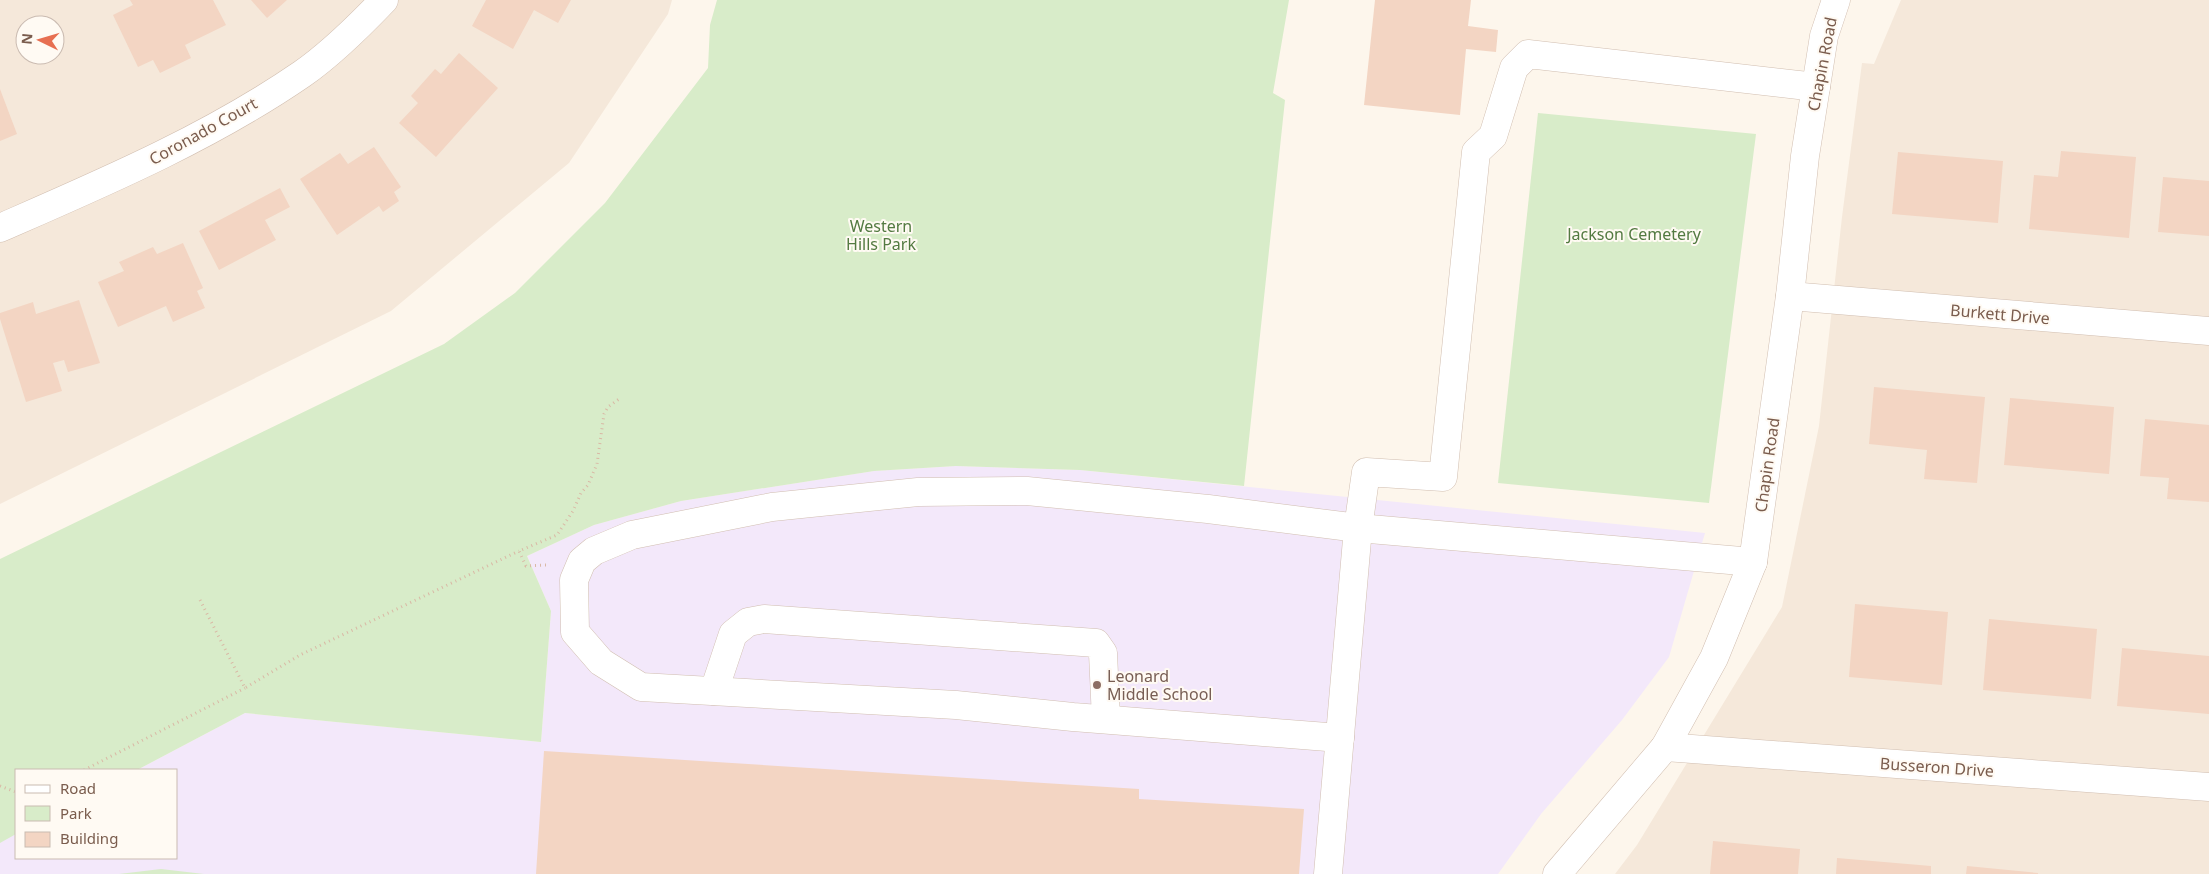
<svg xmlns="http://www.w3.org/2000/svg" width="2209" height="874" font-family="'Noto Sans',sans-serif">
<rect width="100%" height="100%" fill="#fdf6ec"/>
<g fill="#f5e8da" fill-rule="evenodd">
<path d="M0,0H672L668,14L569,163L391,311L0,504ZM25,25H55V55H25Z"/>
<polygon points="1901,0 2209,0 2209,874 1615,874 1637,845 1782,607 1819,426 1842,217 1862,63 1874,64"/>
</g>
<polygon fill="#f3e8fa" points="956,466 1080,470 1705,533 1669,657 1622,720 1541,814 1498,874 0,874 0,842 16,833 16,858 176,858 176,770 137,770 245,713 541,742 551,611 527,556 594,525 681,501 874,471"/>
<g fill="#d8ecc9">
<polygon points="717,0 1289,0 1273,93 1285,100 1244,486 1080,470 956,466 874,471 681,501 594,525 527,556 551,611 541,742 245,713 137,770 16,770 16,834 0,843 0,559 444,344 515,293 605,203 708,68 710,25"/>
<polygon points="1538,113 1756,134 1709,503 1498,483"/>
<polygon points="161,869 204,874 119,874"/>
</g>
<g fill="#f3d5c3">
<polygon points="130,0 213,0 226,25 185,45 191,58 160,73 153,60 138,67 113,15 133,5"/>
<polygon points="251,0 287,0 267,18"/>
<polygon points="486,0 571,0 558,23 534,10 513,49 472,26"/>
<polygon points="1375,0 1471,0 1468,26 1498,30 1496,52 1466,49 1460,115 1364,105"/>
<polygon points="459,53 498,88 436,157 399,123 418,103 411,96 435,69 441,74"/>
<polygon points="0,89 17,134 0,141"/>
<polygon points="374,147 401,187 394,192 399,201 383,212 379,206 337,235 300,179 340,153 348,164"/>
<polygon points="2061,151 2136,157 2129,238 2029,229 2034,175 2058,177"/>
<polygon points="1898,152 2003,161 1998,223 1892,214"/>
<polygon points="2163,177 2209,181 2209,236 2158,232"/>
<polygon points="280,188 290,207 265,220 276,240 219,270 199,231"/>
<polygon points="183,243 203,288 197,291 205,308 173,322 166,306 118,327 98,282 124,271 119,262 153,247 157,254"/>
<polygon points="79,300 100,363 68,372 64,360 53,363 62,391 26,402 0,319 0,313 33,302 36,314"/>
<polygon points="1874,387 1985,397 1977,483 1924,479 1927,450 1869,444"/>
<polygon points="2010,398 2114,407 2109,474 2004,465"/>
<polygon points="2145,419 2209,425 2209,502 2167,499 2169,478 2140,476"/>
<polygon points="1855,604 1948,612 1942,685 1849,677"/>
<polygon points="1989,619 2097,629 2091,699 1983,690"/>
<polygon points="2122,648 2209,656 2209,714 2117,706"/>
<polygon points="544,751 1139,789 1139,799 1304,809 1299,874 536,874"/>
<polygon points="1713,841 1800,849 1798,874 1710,874"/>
<polygon points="1837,858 1931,866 1931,874 1836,874"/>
<polygon points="1967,866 2038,873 2038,874 1966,874"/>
</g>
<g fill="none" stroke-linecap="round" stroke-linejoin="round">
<defs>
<g id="minor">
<path d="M0,228C103,183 209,138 302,74C328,56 362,23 384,0"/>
<polyline points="1790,296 2209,331"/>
<polyline points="714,691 733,634 748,622 764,619 1096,643 1103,653 1106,719"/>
<polyline points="1340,738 1073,717 956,705 641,687 601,662 575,632 574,580 582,561 594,551 632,535 772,507 918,492 1027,491 1208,509 1358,528 1753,562"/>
<polyline points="1665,747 2209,787"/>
<polyline points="1328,874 1358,528 1366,472 1443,477 1476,152 1493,136 1514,68 1528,54 1816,87"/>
<polyline points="1557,874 1665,747 1714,658 1753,562 1790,296 1805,156 1824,36 1836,0"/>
</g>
</defs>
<use href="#minor" stroke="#d1beb0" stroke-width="29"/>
<g stroke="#d9b8a5" stroke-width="3" stroke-dasharray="1 4" stroke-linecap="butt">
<polyline points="546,565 526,566 519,551 557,535 573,511 581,493 588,485 597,464 604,414 608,407 619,399"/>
<polyline points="200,600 245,688 300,655 519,551"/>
<polyline points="84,770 245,688"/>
<polyline points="0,786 16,792"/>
</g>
<use href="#minor" stroke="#fff" stroke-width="28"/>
</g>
<circle fill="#8d6e63" stroke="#fffaf3" stroke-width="2" cx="1097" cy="685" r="5"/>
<g text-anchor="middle" stroke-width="4" stroke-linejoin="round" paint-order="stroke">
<g font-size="16" fill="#7a5c4d" stroke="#fffaf3">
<text transform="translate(1822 64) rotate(-79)" y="6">Chapin Road</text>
<text transform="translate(203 131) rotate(-29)" y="6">Coronado Court</text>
<text transform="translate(2000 314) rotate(5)" y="6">Burkett Drive</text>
<text transform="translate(1767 465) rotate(-82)" y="6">Chapin Road</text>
<text transform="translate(1937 767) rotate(4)" y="6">Busseron Drive</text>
</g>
<g font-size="16" fill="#537a41" stroke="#fffaf3">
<text x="881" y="232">Western<tspan x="881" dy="18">Hills Park</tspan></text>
<text x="1634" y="240">Jackson Cemetery</text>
</g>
<g font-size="16" fill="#785e54" stroke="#fffaf3" text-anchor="start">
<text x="1107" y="682">Leonard<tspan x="1107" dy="18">Middle School</tspan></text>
</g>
</g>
<rect x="15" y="769" width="162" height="90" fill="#fffaf3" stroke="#cabbb1"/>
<rect x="25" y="785" width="25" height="8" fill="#ffffff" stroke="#cabbb1"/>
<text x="60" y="794" font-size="15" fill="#7a5c4d">Road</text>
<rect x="25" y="806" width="25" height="15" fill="#d8ecc9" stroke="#cabbb1"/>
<text x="60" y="819" font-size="15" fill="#7a5c4d">Park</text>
<rect x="25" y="832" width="25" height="15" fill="#f3d5c3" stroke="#cabbb1"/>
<text x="60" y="844" font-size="15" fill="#7a5c4d">Building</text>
<g transform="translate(40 40) rotate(275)"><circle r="24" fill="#fffaf3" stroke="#cabbb1"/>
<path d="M0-4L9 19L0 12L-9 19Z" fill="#e76f51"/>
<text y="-8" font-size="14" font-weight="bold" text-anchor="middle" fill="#7a5c4d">N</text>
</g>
</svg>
